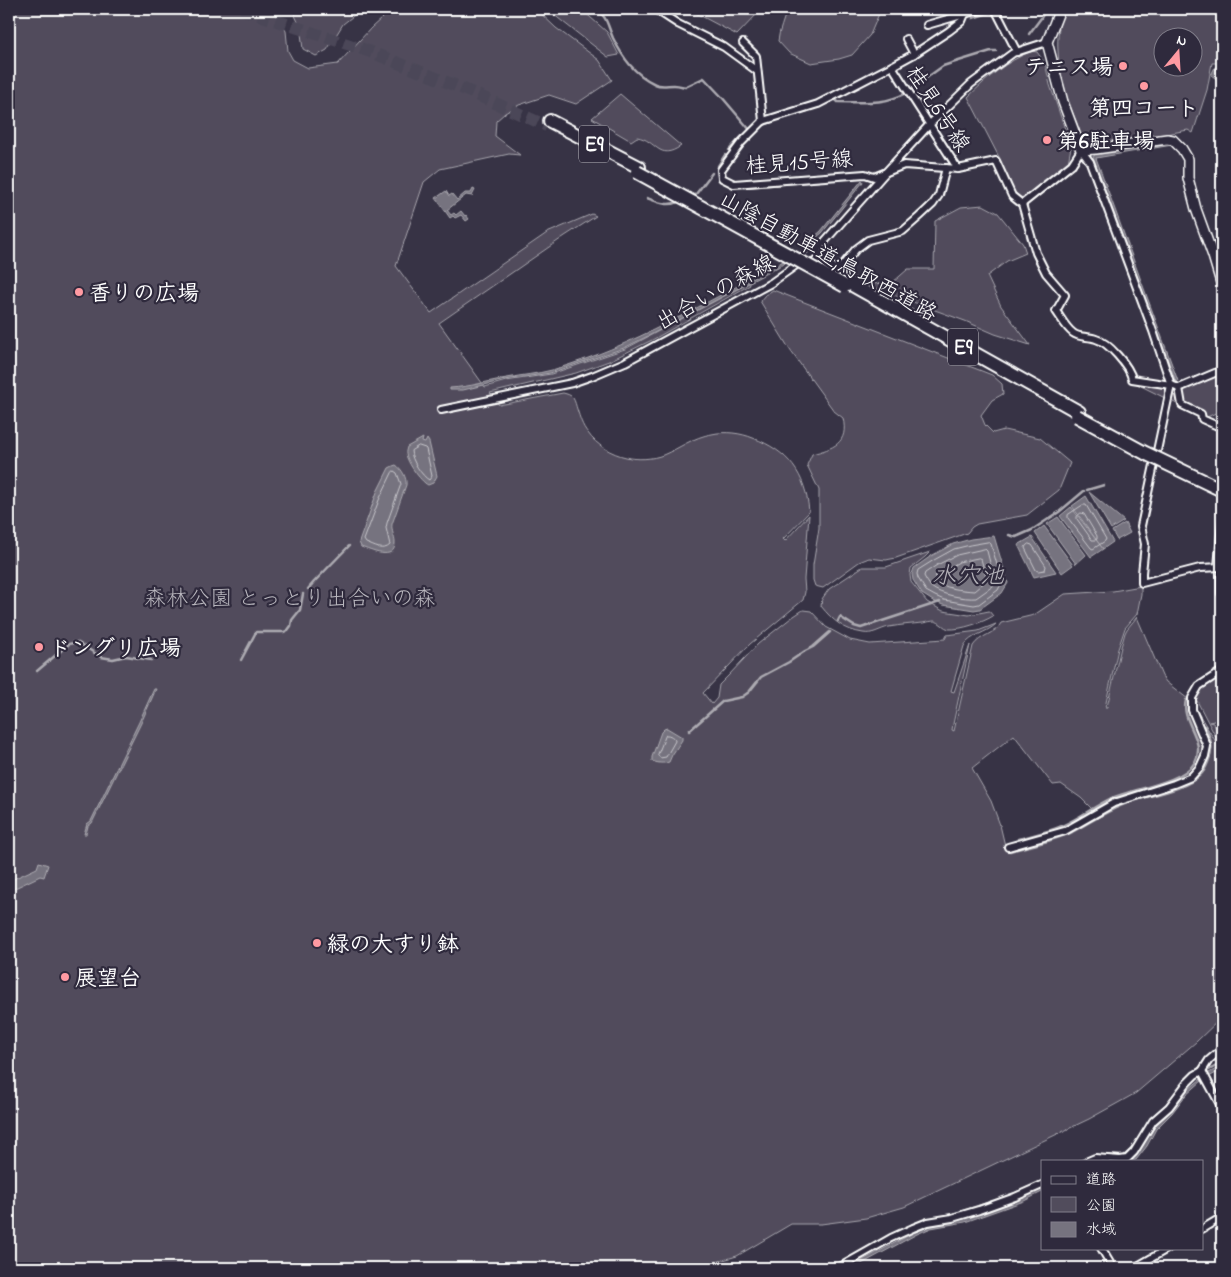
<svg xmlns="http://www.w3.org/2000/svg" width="1231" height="1277" font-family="'Indie Flower','Klee One',sans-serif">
<rect width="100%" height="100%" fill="#373345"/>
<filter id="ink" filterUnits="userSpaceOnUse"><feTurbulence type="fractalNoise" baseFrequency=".02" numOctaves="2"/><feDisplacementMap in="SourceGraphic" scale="10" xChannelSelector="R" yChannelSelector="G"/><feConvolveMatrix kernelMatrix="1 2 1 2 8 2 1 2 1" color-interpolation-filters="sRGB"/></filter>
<g filter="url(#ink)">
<g fill="#514c5c" stroke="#a8a6ae" fill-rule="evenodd">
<path d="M9,9H272L286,31L288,51L293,60L308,68L338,64L371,28L392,9H536L556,28L599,60L612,80L576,104L549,95L519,105L505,113L496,121L495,136L520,155L509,154L440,169L424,182L396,266L431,313L547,233L592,214L596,216L565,236L439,323L485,387L506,381L551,374L625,349L749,283L750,285L652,340L609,361L576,373L490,393L499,405L563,393C567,394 571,395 573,398C575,401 576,406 577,409C580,418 582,426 588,433C596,445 612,454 626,457C637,460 653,459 663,455C680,448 693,437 712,434C725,431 741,433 753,438C788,451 806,474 809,512L783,539L785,541L809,515L804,579L805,592L803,600L750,644L703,693L712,704L717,698L719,685L729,675L758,644L791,618L803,610L811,611L826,627L850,640L870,644L945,639L947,635L978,631L996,624C987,633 970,635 964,646L951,691L954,692L970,645L953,724L952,730L954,731L973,646C980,635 996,634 1001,623L1034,615L1065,594L1113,591L1141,586V594L1137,614L1125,628L1118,649L1105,707H1107L1121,647L1125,633L1127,629L1137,617L1162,676L1166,682L1188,699L1189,708L1190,716L1202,743V754L1197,765L1187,774L1176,779L1111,800L1093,810L1081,798L1061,784L1053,785L1014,735L972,768L991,801L1000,825L1006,850L1060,836L1123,802L1186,783C1222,764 1209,739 1197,711L1216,742L1222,758V1017L1196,1042L1136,1093L1089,1119L904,1207L866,1218L821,1224H791L737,1256L696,1268H9Z"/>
<polygon points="292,9 362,9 343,24 327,50 316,56 303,49 300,26"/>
<polygon points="547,9 581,9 607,32 619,55 608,57 563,22"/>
<polygon points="688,9 765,9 758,13 737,35"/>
<path d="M784,9H881L870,35L852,55L839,59L811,63L789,53L778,41C779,30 784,21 786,11Z"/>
<path d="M1064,9H1222V63H1212L1207,90L1193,133L1188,130L1100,146C1094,145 1089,145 1085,140C1081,136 1079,129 1077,123C1067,100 1059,76 1058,51C1057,38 1059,22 1064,9ZM1164,38H1194V68H1164Z"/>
<path d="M1032,51L1037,52L1045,63L1050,85L1071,147L1068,163L1025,197C1020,198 1018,197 1014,194L1000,159L968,97C989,77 1005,62 1032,51Z"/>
<path d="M620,94L627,100L681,146C658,162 657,140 637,137L631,141L592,118Z"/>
<polygon points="1093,157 1114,212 1111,213 1092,160"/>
<polygon points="983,205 998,213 1023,244 1026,253 1007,261 987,276 1001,306 1030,345 995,334 965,321 880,290 868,284 892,283 908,269 934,269 935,221 961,207"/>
<path d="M773,290L992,375L1002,384L1003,394L992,400L981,415L985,425L993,433L1004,430L1040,438L1070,463L1059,490L1027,515L977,524L972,527L967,533L896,558L886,560L869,558L859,562L823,588L815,586L813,580V565L819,528V490L807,465L812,454C833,448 849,444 843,418L834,411L790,350L760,301L765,295Z"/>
<polygon points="1157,330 1176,382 1178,382 1179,385 1174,383 1172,381 1154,331"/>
<polygon points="1222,372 1222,410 1205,418 1185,408 1182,390"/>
<polygon points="1133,382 1175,389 1179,394 1181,406"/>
<path d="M930,552L925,557L911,568L910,575L911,582L927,602L943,611L969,615L989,611L993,616C984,622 960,630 949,629C944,628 940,622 935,621C932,621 927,622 923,623C912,624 900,625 889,627C879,629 873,635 863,633C844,630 833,621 821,606L822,599L829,589L862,567H886Z"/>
<path d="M1222,676V715L1214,721L1209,722L1213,723L1222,738V749L1196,699C1198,687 1212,681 1222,676Z"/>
</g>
<g fill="#76737f" stroke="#adabb2">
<polygon points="1215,67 1222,68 1222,83 1211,75"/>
<polygon points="1168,142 1172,145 1096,158 1178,381 1176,382 1093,157 1095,154"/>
<polygon points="862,177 862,178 744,188 744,187"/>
<polygon points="862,180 863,182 822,233 806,246 805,245 821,231"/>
<polygon points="473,189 475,190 472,196 466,195 447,210 451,215 454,213 456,215 461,211 465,216 466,215 469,219 466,221 461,215 455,218 453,216 450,218 436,198 446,191 449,196 452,194 457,200 465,193 471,193"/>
<path d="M795,253L796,255L778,267L652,334L624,348L550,373L505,380L463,390H450V388C470,387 488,381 507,378C522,375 537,374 552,370C632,347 704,303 777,265Z"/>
<path d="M423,438L422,442L425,443L427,439L429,442L437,476L433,483L428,485C421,482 404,459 406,451C406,450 407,448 407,447Z"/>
<path d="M396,465C402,469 407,478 406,485L392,524C391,531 395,537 395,543C395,562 370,550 361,547L359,542L377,492L389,468L393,466Z"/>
<polygon points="1089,492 1124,521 1111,529"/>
<polygon points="1086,496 1113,542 1103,549 1072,506"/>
<polygon points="1071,507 1103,549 1091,557 1060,516"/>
<polygon points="1058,517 1086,555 1076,564 1047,524"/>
<polygon points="1125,523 1130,533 1117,540 1112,531"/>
<polygon points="1044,526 1073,565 1062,573 1035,533"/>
<polygon points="994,536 1008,583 1002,593 980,609 974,610 943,605 933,601 922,594 913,580 912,574 914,568 931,556 953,544 971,539"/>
<polygon points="1032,537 1056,572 1034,577 1018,545"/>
<polygon points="154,689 156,689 141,723 92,823 88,826 86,834 84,834 87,824 91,821 139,722"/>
<path d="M667,728L682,737V740L672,755L669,762C663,764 657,763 652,761V757L661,732L664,729Z"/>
<polygon points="39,862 48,865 44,877 40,876 15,888 9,894 9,881 37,868"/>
<polygon points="1222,1066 1222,1070 1203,1080 1185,1096 1172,1113 1156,1129 1147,1146 1136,1160 1131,1161 1137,1155 1156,1125 1169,1113 1184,1093 1207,1074"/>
<polygon points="1042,1189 1042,1192 1024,1201 965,1222 931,1228 917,1234 854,1268 848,1268 915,1232 930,1226 964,1219 1024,1198"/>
</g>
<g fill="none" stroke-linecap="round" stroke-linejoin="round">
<g stroke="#c8c7cc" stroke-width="1">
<path d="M419,446L425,448L426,449L432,476L429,480C422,476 411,460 411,451Z"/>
<path d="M394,471L397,473L401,484L387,523L386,528L390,545C383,552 374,546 366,543L364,540L379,500L392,473Z"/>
<polygon points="1083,505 1086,505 1106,539 1105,541 1093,549 1091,548 1068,518 1068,515"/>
<polygon points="1081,513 1084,514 1097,536 1097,539 1095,540 1092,540 1077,519 1077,517"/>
<polygon points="989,542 991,544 1002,582 998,590 979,604 974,605 944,600 935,596 926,591 918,578 917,574 918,570 934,560 954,549 970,545"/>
<polygon points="1029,544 1032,545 1046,566 1045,570 1038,571 1036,570 1025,548 1026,546"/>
<path d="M985,549L987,551L995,582L993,586L976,598C965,599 940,595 931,587C929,584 926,580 924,576L925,573L937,565L957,555Z"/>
<path d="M979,558L981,559L987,580L974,591C962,590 942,589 935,579L936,575L959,562Z"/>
<path d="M666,735C669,734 675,738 675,741L666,757L660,758L658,755Z"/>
</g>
<g stroke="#adabb2" stroke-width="2.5">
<path d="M594,9C608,16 607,25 613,38C623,58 634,74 655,84C661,87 667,85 674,85C678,85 681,86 685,87L704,78L721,96L750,130"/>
<polyline points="973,18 991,12"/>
<polyline points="1029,34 1041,18 1046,9"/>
<polyline points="911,89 943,66 949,64 991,51 996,51"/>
<path d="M833,100L835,99L838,102C864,102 883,105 906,93"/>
<polyline points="796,114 807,111"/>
<polyline points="764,125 774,121"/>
<polyline points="729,150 742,136"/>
<polyline points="718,166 725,155"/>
<polyline points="691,197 696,194 712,173"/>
<path d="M647,198C660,203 668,207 681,201"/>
<polyline points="1087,490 1104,485"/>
<polyline points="1009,535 1016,537 1032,530 1059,512 1084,491"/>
<polyline points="308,589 314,582 349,546"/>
<polyline points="838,621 840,617 854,626 861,628 940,602"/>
<polyline points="241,660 256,632 284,632 288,630 291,626 292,620 300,610 303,594"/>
<polyline points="37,671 69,644 77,642 101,657 113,659 126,656 151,660"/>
<polyline points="689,731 723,701 742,697 749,692 761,677 789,662 805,651 813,647 830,632"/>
<path d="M1018,839C1033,835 1049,832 1062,826C1080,818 1095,806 1112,798C1133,789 1184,782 1195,762C1207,740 1180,722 1186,700"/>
<path d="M1010,851C1031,845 1053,841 1072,832C1089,823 1105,812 1122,805C1146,795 1182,792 1200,775C1204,772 1206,767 1208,762C1214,749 1211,739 1205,726"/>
<polyline points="1195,1071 1202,1066"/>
<polyline points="1207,1071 1222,1063"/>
<polyline points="1098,1155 1122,1156"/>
<polyline points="1125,1155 1133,1148 1151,1118 1167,1104 1182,1085"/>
<polyline points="1080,1161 1090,1157"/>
<polyline points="1027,1189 1042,1181"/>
<polyline points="944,1217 991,1202"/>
<polyline points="1127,1268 1162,1248"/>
</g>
<polyline stroke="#4b4758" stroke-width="12" stroke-dasharray="12 6" stroke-linecap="butt" points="241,9 368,51 459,87 547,126"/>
<defs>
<g id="street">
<polyline points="655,9 678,24 724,47 757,71"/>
<path d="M981,9L965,14L962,21L949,31L914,54L892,66L818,104L763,121L741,143L721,170L722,178L734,184L865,174L874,177L904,165L958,169L996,161L1012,196L1022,204L1036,253L1046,273L1065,295L1056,311C1061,318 1066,328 1073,333C1079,338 1089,336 1096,339C1108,342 1130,367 1132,379L1171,385L1179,388L1222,370"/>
<polyline points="995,9 1017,52"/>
<polyline points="927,25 965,14"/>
<polyline points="906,39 914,54"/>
<polyline points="743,43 756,56 763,121"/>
<polyline points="892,66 958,169"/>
<polyline points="1022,204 1072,164 1081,150 1090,162 1153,331 1171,385 1141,526 1145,544 1142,573 1142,583 1200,568 1222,567"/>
<polyline points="817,250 835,270 842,266 856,249 868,240 903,231 919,217 933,204 939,195 946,168"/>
<polyline points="1179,388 1182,405 1201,414 1202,419 1222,428"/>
<polyline points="441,410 572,383 592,376 625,362 771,283 809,256 817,250 885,173 930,124 971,84 1013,53 1047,42"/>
<polyline points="1218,567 1222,522"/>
<polyline points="1008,847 1065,831 1114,803 1174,784 1191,777 1200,767 1205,756 1207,746 1192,710 1192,698 1199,686 1222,671"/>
<polyline points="1202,1071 1222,1108"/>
<polyline points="1088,1161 1095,1158 1120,1160 1127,1159 1134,1152 1153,1121 1169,1107 1187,1083 1195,1075 1202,1071 1209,1060 1222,1049"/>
<polyline points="1202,1229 1222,1217"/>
<polyline points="1101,1248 1113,1268"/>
<polyline points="838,1268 891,1238 913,1228 928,1222 952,1218 979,1210 1015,1197 1042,1185"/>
<polyline points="1134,1268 1169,1248"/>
</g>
<g id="secondary">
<polyline points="1060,9 1047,42 1063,102 1081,150 1096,149 1167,139 1173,140 1182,149 1188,159 1188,178 1196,209 1213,256 1222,286"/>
<polyline points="1222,576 1222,593"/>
</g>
<g id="highway">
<polyline points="550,121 639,167"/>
<polyline points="847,282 1079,412"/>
</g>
</defs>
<use href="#street" stroke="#fff" stroke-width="10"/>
<use href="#secondary" stroke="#fff" stroke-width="12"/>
<use href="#highway" stroke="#fff" stroke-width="16"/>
<use href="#street" stroke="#2f2a3d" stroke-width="6"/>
<use href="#secondary" stroke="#2f2a3d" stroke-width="9"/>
<use href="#highway" stroke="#2f2a3d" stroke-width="12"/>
<defs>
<g id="highway-bridge">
<polyline points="637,172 845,286"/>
<polyline points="1077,416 1145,453 1222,490"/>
</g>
</defs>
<use href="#highway-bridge" stroke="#fff" stroke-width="16" stroke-linecap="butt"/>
<use href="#highway-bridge" stroke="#2f2a3d" stroke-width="12"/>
</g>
</g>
<g fill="#ff9aa2" stroke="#2f2a3d" stroke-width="2">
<circle cx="1123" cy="66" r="5"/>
<circle cx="1144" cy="86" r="5"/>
<circle cx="1047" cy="140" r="5"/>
<circle cx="79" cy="292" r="5"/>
<circle cx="39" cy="647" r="5"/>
<circle cx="317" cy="943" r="5"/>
<circle cx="65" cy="977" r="5"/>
</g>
<g text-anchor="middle" stroke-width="4.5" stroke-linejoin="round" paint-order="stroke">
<g fill="#2f2a3d" stroke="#c1bfc5" stroke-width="1">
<rect x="579" y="125.5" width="30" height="37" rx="4"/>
<rect x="948" y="328.5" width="30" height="37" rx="4"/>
</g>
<g font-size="21" font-weight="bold" fill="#fff">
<text x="594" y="151">E9</text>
<text x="963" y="354">E9</text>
</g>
<g font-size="22" font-weight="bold" fill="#fff" stroke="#2f2a3d" text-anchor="start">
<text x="1113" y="74" text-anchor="end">テニス場</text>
<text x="1144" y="115" text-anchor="middle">第四コート</text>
<text x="1057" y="148">第6駐車場</text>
<text x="89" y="300">香りの広場</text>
<text x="49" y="655">ドングリ広場</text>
<text x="327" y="951">緑の大すり鉢</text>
<text x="75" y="985">展望台</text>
</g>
<g font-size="22" fill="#fff" stroke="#2f2a3d">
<text transform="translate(939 108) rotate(57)" y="8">桂見6号線</text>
<text transform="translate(799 161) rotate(-4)" y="8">桂見15号線</text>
<text transform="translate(829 255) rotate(29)" y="8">山陰自動車道;鳥取西道路</text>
<text transform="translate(715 291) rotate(-29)" y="8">出合いの森線</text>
</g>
<g font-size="22" fill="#b9b7be" stroke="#2f2a3d">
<text x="290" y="605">森林公園 とっとり出合いの森</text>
</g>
<g font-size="24" font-style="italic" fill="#b4b2b9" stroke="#2f2a3d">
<text x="968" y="583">水穴池</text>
</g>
</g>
<rect width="1231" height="1277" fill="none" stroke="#2f2a3d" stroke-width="30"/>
<rect x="15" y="15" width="1201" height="1247" fill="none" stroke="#fff" stroke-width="2" filter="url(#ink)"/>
<rect x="1041" y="1160" width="162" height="90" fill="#2f2a3d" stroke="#827f8b"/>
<rect x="1051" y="1176" width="25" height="8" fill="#2f2a3d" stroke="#827f8b"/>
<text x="1086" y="1184" font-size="15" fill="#ffffff">道路</text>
<rect x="1051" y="1197" width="25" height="15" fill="#514c5c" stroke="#827f8b"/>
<text x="1086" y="1210" font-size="15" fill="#ffffff">公園</text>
<rect x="1051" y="1222" width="25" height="15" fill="#76737f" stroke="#827f8b"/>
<text x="1086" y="1234" font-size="15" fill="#ffffff">水域</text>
<g transform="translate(1178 52) rotate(18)"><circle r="24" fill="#2f2a3d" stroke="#827f8b"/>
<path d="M0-4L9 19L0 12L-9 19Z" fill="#ff9aa2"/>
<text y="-8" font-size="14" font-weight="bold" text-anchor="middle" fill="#ffffff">N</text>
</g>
</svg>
